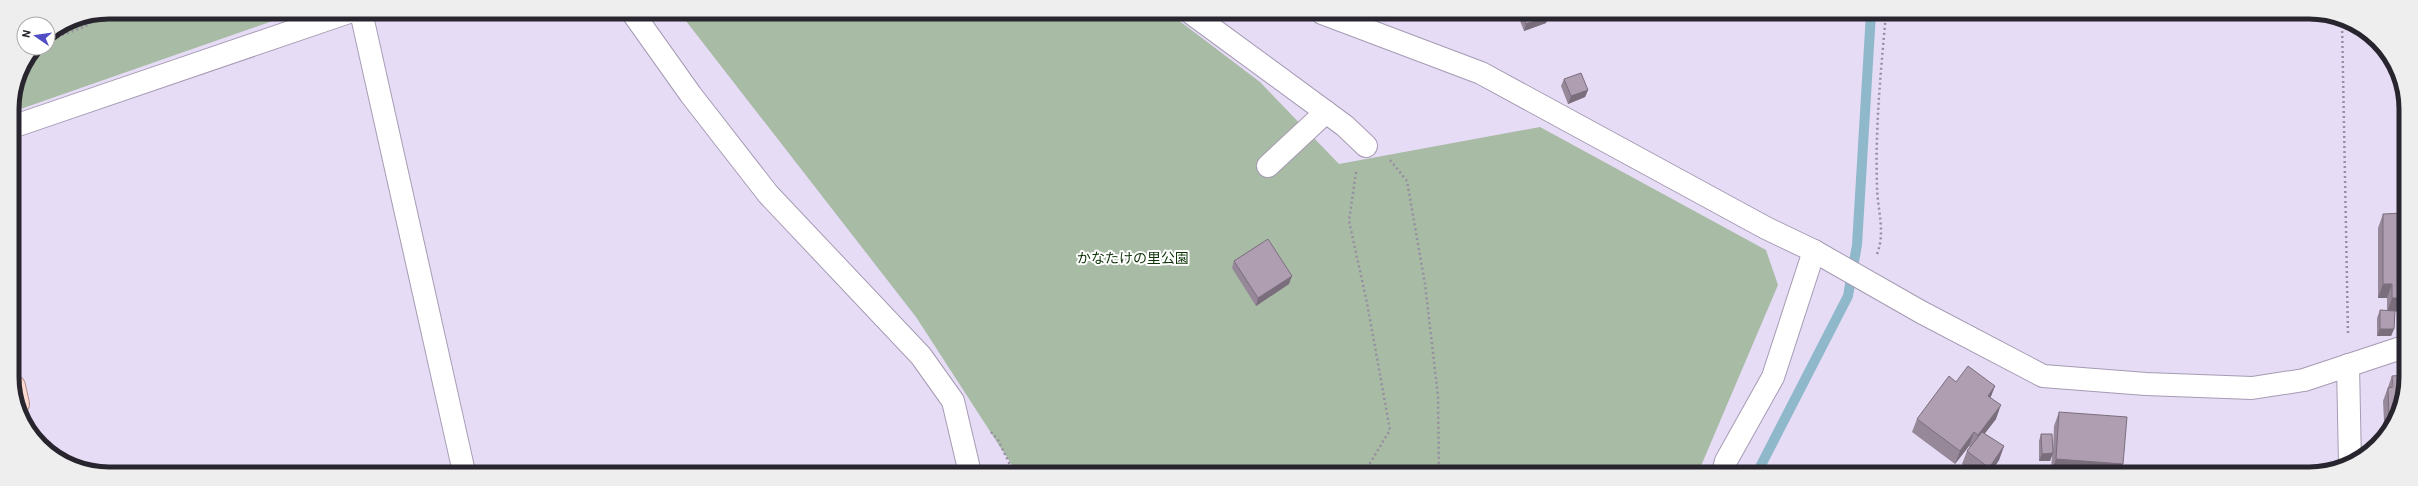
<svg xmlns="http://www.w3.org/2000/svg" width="2418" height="486" font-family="Barlow,'Noto Sans JP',sans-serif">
<rect width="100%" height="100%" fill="#e7dcf6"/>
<g fill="#a8bba5">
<path d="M109,12H298L12,112C12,86 21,69 35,48H48V35L72,19Z"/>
<polygon points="679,12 1169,13 1260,82 1339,164 1540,127 1766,250 1778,285 1698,473 1017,473 916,317"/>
</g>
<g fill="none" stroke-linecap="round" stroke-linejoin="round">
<polyline stroke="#8fb8cb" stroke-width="10" points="1757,473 1848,296 1857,245 1871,13"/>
<defs>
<g id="minor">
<polyline points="361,12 464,472"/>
<polyline points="632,12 691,95 768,194 921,356 953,401 970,473"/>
<polyline points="1191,13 1345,126 1366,146"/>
<polyline points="1322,13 1481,73 1766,228 1814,251 1921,312 2043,376 2146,384 2252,388 2304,380 2404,347"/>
<polyline points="12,127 349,12"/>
<polyline points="1268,166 1326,112"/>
<polyline points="2348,365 2350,464"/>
<polyline points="1723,473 1726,461 1773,377 1814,251"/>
</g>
<polyline id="major" points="14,386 18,404"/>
</defs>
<use href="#minor" stroke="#a69bb3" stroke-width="24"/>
<use href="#major" stroke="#b28b84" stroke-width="24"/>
<g stroke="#968ea1" stroke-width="2.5" stroke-dasharray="2 3" stroke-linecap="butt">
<polyline points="2342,21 2348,334"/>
<polyline points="48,40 84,27 105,13"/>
<polyline points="1390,160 1407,181 1425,284 1438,396 1439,473"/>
<polyline points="1356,172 1349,221 1367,303 1390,430 1364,473"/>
<path d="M1877,254C1886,231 1877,209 1877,185C1875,128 1881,70 1886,13"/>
<polyline points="991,432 998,440 1014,473"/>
</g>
<use href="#minor" stroke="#fff" stroke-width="22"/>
<use href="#major" stroke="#fddad1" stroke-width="22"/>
</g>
<g fill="#968799">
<polygon points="1517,13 1547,13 1548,16 1546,23 1524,31"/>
<polygon points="1564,79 1588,90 1585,97 1568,104 1561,86"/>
<polygon points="2383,214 2404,311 2395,311 2394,329 2391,336 2377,336 2377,318 2380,310 2387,311 2387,298 2378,298 2378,228"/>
<polygon points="1234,261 1289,284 1256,306 1232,268"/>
<polygon points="2392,376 2393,426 2373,450 2378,435 2380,435 2380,431 2384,421 2383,401"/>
<polygon points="1956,382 1995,386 1990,398 1996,419 1984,434 2004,446 1999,460 1990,474 1974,474 1962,464 1967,451 1970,447 1969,446 1955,464 1912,432 1917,419"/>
<polygon points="2059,412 2123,464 2120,474 2061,474 2051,473 2052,454 2050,461 2039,461 2039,441 2041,434 2053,451 2054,426"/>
</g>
<g fill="#7a6e7d">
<polygon points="1556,13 1563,13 1555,16"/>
<polygon points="1548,16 1546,23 1524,31 1526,24"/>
<polygon points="1588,90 1585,97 1568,104 1571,96"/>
<polygon points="1292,276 1289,284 1256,306 1258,298"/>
<polygon points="2383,284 2392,284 2387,298 2378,298"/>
<polygon points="2392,298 2404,298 2404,311 2387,312"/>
<polygon points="2380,329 2394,329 2391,336 2377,336"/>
<polygon points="1995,386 1990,399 1988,396"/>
<polygon points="2001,405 1996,419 1973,449 1978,435"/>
<polygon points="1974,432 1969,446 1955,464 1960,451"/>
<polygon points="2004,446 1999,460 1990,474 1987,474 1989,468"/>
<polygon points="2053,453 2050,461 2039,461 2042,454"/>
<polygon points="2056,459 2123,464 2120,474 2061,474 2051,473"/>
</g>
<g fill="#af9db2" stroke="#7a6e7d">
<polygon points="1523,13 1547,13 1548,16 1526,24"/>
<polygon points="1581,73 1588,90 1571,96 1564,79"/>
<polygon points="2404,213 2404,298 2392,298 2392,284 2383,284 2383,214"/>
<polygon points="1268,239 1292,276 1258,298 1234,261"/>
<polygon points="2380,310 2395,311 2394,329 2380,329"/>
<polygon points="1968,366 1995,386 1988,396 2001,405 1978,435 1974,432 1960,451 1917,419 1949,376 1956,382"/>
<polygon points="2404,375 2404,396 2393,426 2379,443 2378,435 2385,434 2385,418 2389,418 2388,388 2393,387 2392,376"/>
<polygon points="2059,412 2127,417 2123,464 2056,459"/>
<polygon points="1982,432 2004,446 1989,468 1967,451"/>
<polygon points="2041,434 2052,434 2053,453 2042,454"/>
</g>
<g text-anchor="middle" stroke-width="4" stroke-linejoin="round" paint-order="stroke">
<g font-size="14" fill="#0e3408" stroke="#fff">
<text x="1133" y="263">かなたけの里公園</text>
</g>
</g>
<path d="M0 0H2418V486H0ZM109 19H2309A90 90 0 0 1 2399 109V377A90 90 0 0 1 2309 467H109A90 90 0 0 1 19 377V109A90 90 0 0 1 109 19Z" fill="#eee" fill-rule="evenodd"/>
<path fill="none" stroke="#29252e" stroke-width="5" d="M109 19H2309A90 90 0 0 1 2399 109V377A90 90 0 0 1 2309 467H109A90 90 0 0 1 19 377V109A90 90 0 0 1 109 19Z"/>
<g transform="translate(36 36) rotate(283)"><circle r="19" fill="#ffffff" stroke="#a9a8ab"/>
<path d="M0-3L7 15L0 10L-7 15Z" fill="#514ec5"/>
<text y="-6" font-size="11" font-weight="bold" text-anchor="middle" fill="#29252e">N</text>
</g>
</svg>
